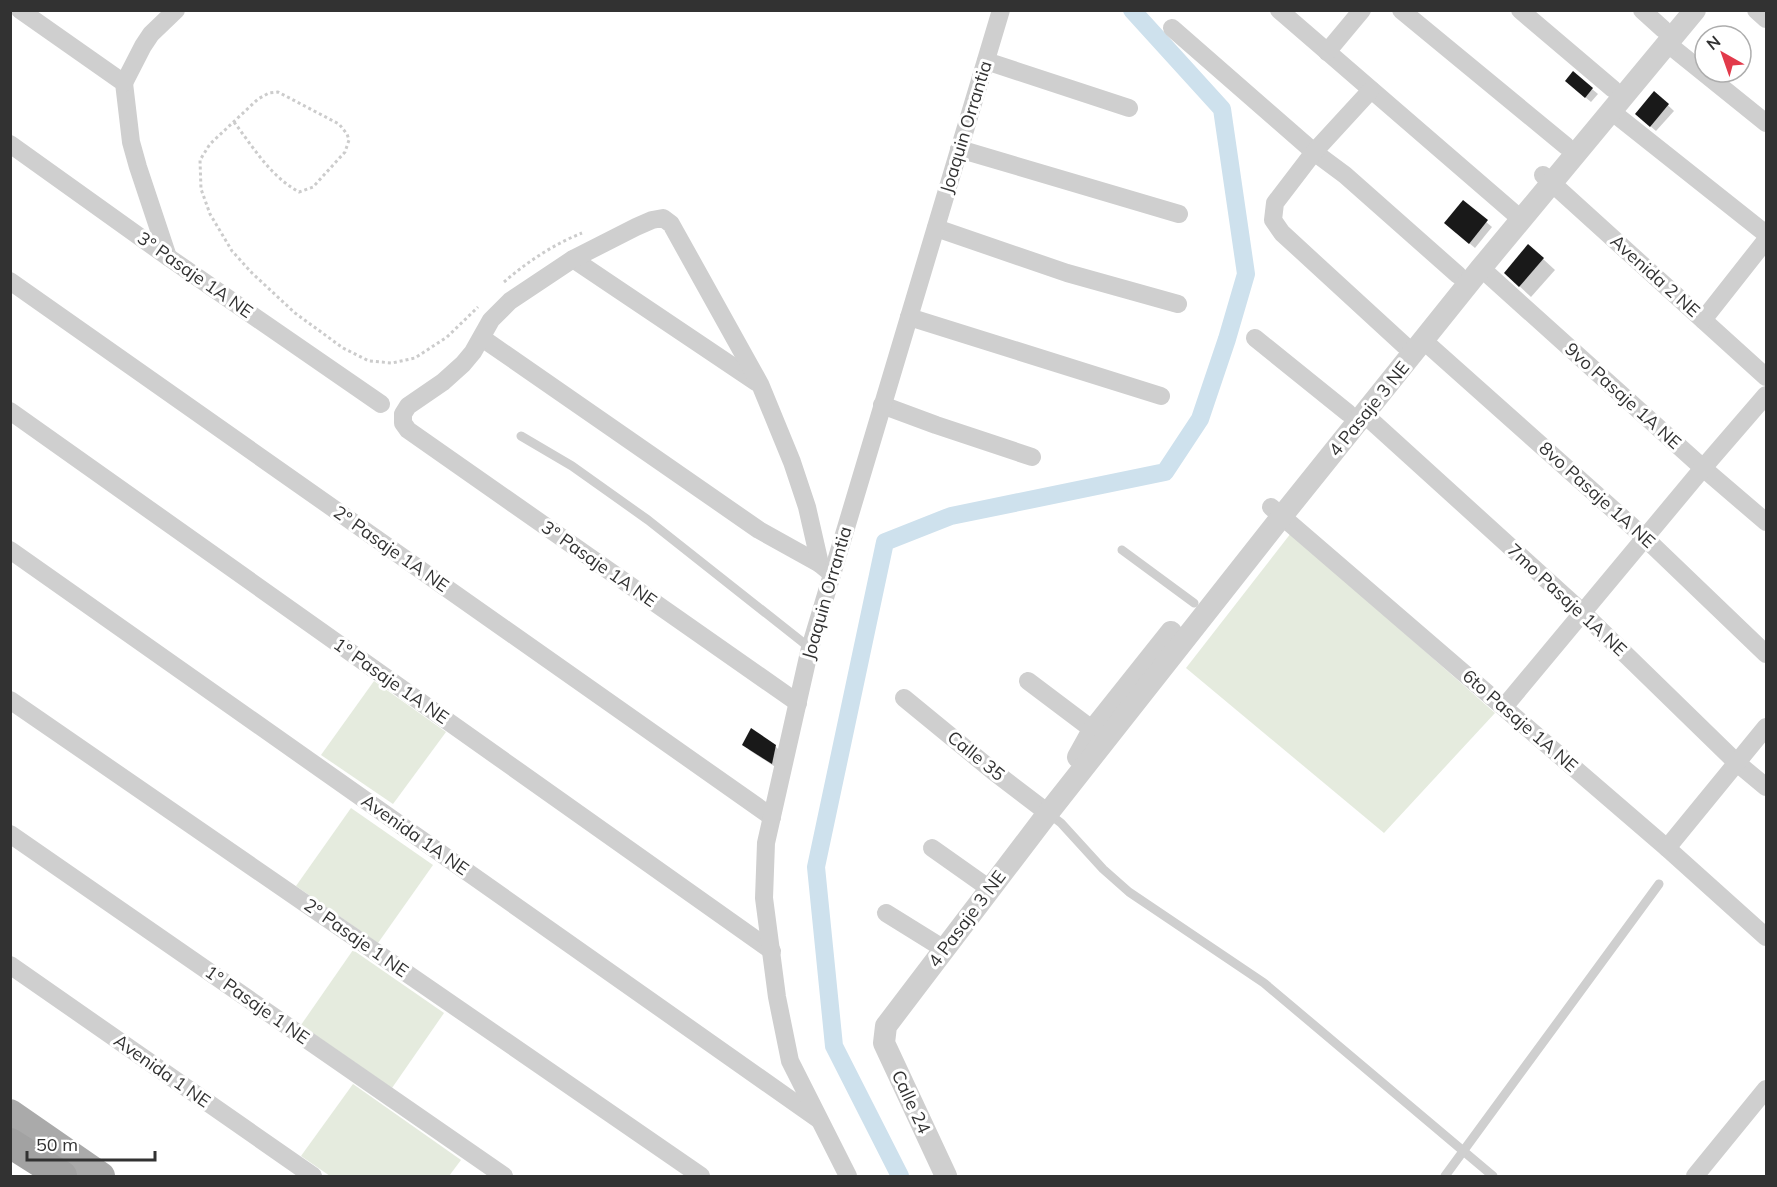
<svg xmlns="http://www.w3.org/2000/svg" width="1777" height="1187" font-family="Mulish,sans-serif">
<rect width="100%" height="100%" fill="#fff"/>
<g fill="#e5ebde">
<polygon points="1291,533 1495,713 1384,833 1186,668"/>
<polygon points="374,681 446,732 393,804 321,755"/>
<polygon points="351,808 433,865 378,943 296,886"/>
<polygon points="353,950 444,1013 392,1088 301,1025"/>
<polygon points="353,1084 461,1160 449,1176 330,1176 301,1156"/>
</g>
<g fill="#0003">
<polygon points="1572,86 1592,89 1598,94 1591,102"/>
<polygon points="1655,93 1674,111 1656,131 1642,119"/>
<polygon points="1463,202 1492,227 1475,248 1451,228"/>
<polygon points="1529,246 1555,270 1531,297 1517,284"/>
<polygon points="744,744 776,747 781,752 777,768 749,750"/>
</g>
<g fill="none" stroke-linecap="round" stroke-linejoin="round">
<polyline stroke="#cee1ed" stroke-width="18" points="900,1176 834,1046 816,867 885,542 951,516 1165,472 1200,419 1227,339 1246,274 1222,109 1132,10"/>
</g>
<g fill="#191919">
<polygon points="1573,71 1593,88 1585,98 1565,81"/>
<polygon points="1654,91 1669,104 1650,127 1635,114"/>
<polygon points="1463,200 1488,220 1469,244 1444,223"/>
<polygon points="1528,244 1544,258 1519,287 1504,273"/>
<polygon points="751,728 776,745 772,764 742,745"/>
</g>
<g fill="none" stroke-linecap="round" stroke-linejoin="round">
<g stroke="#ccc" stroke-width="3" stroke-dasharray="3 3" stroke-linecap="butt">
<path d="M234,122C253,147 270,176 299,192L313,187L345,152L349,140L347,134L339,124L278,92L269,93L258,99L210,144L200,160L201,189L210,214L232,251L252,273L295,313L343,348L369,361L392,363L415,358L447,337L478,307"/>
<path d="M504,282C527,262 554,244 582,233"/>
</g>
<g stroke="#cfcfcf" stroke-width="9">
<polyline points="521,436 572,466 648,520 810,648"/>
<polyline points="1122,550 1194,603"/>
<polyline points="1048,813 1061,823 1103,869 1129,892 1264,983 1493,1176"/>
<polyline points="1445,1176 1659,884"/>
</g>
<g stroke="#cfcfcf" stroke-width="18">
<polyline points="20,10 124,83 131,142 138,167 168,257"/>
<polyline points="1279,10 1522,220"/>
<polyline points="1401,10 1566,146"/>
<polyline points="1520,10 1613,89"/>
<polyline points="1642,10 1663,29"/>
<polyline points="1756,10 1766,19"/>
<polyline points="1172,28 1314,152 1345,175 1458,275"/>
<polyline points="1668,44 1766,123"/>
<polyline points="1327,52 1362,10"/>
<polyline points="986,61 1129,108"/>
<polyline points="124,83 143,46 151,34 176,10"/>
<polyline points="1371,90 1314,152 1275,203 1273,220 1282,233 1404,345"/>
<polyline points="1611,111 1766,234"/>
<polyline points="10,144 168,257 381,404"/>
<polyline points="959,149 1179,214"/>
<polyline points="1543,175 1766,377"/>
<polyline points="936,228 1067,273 1178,304"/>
<polyline points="573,259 756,382"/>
<polyline points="1481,268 1703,468 1766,522"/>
<polyline points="10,281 772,817"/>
<polyline points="909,317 1161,396"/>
<polyline points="1703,320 1766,240"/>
<polyline points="482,338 759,530 820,564"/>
<polyline points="1255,338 1348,413"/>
<polyline points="1424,341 1644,537 1766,654"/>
<polyline points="882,405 936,425 1032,457"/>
<polyline points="10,411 772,951"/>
<polyline points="1365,415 1582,612 1736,762 1766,787"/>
<polyline points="1271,507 1667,848 1766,937"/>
<polyline points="10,550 818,1119"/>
<polyline points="1028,681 1093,730"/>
<polyline points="904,698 993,771 1048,813"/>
<polyline points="10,700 701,1176"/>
<polyline points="798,703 408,430 403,423 403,414 408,406 443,382 463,364 473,352 491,320 510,301 573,259 636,227 652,220 663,218 671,224 760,384 792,462 807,507 820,564 831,573"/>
<polyline points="1504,707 1703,468 1766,395"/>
<polyline points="10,834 504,1176"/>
<polyline points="932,848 990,889"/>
<polyline points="1667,848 1766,727"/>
<polyline points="886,913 944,949"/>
<polyline points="10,965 313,1176"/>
<polyline points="848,1176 790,1061 777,997 764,898 766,843 810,648 1001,10"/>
<polyline points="1695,1176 1766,1089"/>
</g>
<g stroke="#cfcfcf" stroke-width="22">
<polyline points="1078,757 1093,730 1171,632"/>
<polyline points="946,1176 884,1043 886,1026 1048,813 1282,516 1481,268 1695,10"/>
</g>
<polyline stroke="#aaa" stroke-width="28" points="10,1113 101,1176"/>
<polyline stroke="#a2a2a2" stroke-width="30" points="10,1143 62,1176"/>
</g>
<g text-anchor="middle" stroke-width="6" stroke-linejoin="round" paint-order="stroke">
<g font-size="18" fill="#323232" stroke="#fff">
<text transform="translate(966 127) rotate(-73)" y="6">Joaquin Orrantia</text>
<text transform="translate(195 275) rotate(35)" y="6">3° Pasaje 1A NE</text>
<text transform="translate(1655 276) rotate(42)" y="6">Avenida 2 NE</text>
<text transform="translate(1623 396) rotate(42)" y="6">9vo Pasaje 1A NE</text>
<text transform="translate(1369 409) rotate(-51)" y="6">4 Pasaje 3 NE</text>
<text transform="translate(1597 495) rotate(42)" y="6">8vo Pasaje 1A NE</text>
<text transform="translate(391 549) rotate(35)" y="6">2° Pasaje 1A NE</text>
<text transform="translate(599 564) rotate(35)" y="6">3° Pasaje 1A NE</text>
<text transform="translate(827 593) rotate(-74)" y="6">Joaquin Orrantia</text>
<text transform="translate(1567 600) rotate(43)" y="6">7mo Pasaje 1A NE</text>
<text transform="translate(391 681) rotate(35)" y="6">1° Pasaje 1A NE</text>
<text transform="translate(1520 721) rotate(41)" y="6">6to Pasaje 1A NE</text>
<text transform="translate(976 756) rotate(39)" y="6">Calle 35</text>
<text transform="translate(415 835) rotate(35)" y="6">Avenida 1A NE</text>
<text transform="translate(967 919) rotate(-53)" y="6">4 Pasaje 3 NE</text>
<text transform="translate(356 938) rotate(35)" y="6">2° Pasaje 1 NE</text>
<text transform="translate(257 1005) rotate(35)" y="6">1° Pasaje 1 NE</text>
<text transform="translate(162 1071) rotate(35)" y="6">Avenida 1 NE</text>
<text transform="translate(911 1102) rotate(65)" y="6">Calle 24</text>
</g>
</g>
<rect width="1777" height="1187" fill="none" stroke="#323232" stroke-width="24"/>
<g transform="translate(1723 54) rotate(320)"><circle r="28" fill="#ffffff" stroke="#adadad" stroke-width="1.5"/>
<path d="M0-4.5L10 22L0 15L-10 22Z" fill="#e23a4b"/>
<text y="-9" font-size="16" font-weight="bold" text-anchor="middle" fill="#323232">N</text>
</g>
<path d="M27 1151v9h128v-9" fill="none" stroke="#323232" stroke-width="3"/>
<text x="36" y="1151" font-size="18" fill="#323232" stroke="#ffffff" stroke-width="4.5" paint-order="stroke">50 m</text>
</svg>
